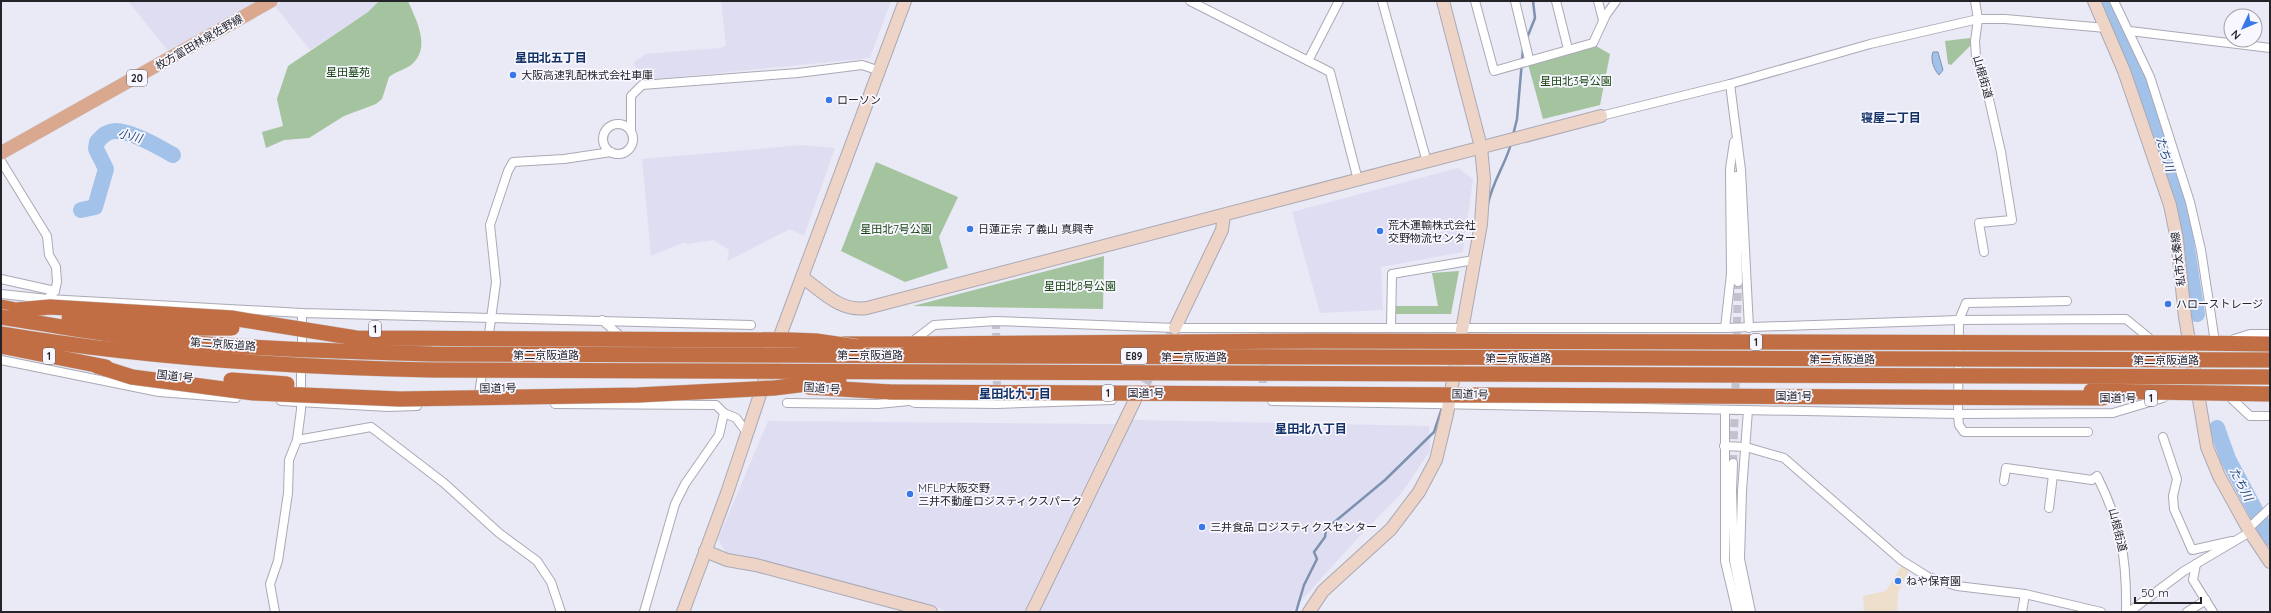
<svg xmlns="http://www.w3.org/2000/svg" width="2271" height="613" font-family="Quicksand,'Noto Sans JP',sans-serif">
<rect width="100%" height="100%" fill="#eae9f6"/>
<g fill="#dfddf2">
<polygon points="128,1 257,1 168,51"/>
<polygon points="283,1 379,1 368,12 310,50 275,6"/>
<polygon points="719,1 891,1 870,58 638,81 634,62 646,54 720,48 726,45 721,1"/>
<polygon points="803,145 835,148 804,236 790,229 727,261 729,250 714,240 687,244 685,242 651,256 642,159"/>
<polygon points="1458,168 1473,179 1463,252 1381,267 1383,310 1320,313 1292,212"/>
<polygon points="1133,420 1429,426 1430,451 1401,494 1355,541 1291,612 1037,612"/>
<polygon points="768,421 1115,424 1024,612 947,612 937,607 726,553 718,539"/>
</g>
<polygon fill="#eddfcc" points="1902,565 1909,570 1898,593 1897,612 1864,612 1863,596 1886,591"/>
<g fill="#a4c39f">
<path d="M379,1H408C416,20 432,48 411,65C404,70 395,72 389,77L382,99L376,104L344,116L309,138L284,140L266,148L262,132L283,126L277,99L288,66L368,12Z"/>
<polygon points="1970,38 1971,45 1951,65 1948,64 1945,41"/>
<polygon points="1596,46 1610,54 1600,105 1543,119 1528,64"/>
<polygon points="876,162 958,197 939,237 948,268 905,282 841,251"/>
<polygon points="1104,256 1103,309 913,306"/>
<polygon points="1459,271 1451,314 1395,314 1396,306 1438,306 1432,273"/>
</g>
<path fill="#a3c2ea" stroke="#7d92b0" d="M1933,52H1938L1943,70L1939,75C1934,70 1930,59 1933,52Z"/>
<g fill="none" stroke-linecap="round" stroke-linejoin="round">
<g stroke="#7d92b0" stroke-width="2.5">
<polyline points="1527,38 1535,18 1533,1"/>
<polyline points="1513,135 1517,119 1523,49"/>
<path d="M1488,204C1492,183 1505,165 1511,144"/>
<polyline points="1296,612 1304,585 1317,559 1314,552 1325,537 1326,529 1385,480 1434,432 1442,408"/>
</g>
<g stroke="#a3c2ea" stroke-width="16">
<path d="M2107,1C2129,62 2159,119 2175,182C2185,226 2190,270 2197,314"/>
<path d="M81,210L95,207L106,169L96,149L97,142C101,137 108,131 115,131C132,131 159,147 173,155"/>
<polyline points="2217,428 2228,459 2270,538"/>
</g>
<g stroke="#c2c1cd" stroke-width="8" stroke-dasharray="8 4" stroke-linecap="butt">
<polyline points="996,321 997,395"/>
<polyline points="1262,327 1263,396"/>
<polyline points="1736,361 1738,282"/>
<polyline points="1733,463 1736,372"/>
</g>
<polyline stroke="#c2c1cd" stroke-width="12" stroke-dasharray="12 6" stroke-linecap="butt" points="1136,399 1175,328"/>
<defs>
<g id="street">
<polyline points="1190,1 1330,72 1358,180"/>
<polyline points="1382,1 1427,162"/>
<polyline points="1475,1 1494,71 1593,43 1606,15 1616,1"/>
<polyline points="1515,1 1529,59"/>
<polyline points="1556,1 1568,49"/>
<polyline points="1598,1 1603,20"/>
<polyline points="1975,1 1978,19 1975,41 1976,58 1986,86 2001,152 2012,220 1979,223 1984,252"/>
<polyline points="2114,1 2150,77 2190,202 2201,250 2215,342"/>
<polyline points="2130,31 2270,48"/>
<polyline points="1308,61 1339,1"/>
<polyline points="1730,84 1741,170 1749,328"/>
<polyline points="1601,116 1730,84 1870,44 1978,19 2005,19 2106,28"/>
<circle cx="618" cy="139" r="15"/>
<polyline points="631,131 631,96 642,85 798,73 862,65 880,71"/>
<polyline points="1,161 47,236 49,255 56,267 57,282 55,291 45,301"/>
<polyline points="1736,176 1738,282"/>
<polyline points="1,279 55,291"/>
<polyline points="1,294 48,299 302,313 751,325"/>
<polyline points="2067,301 1966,303 1959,320 1958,416 1959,425 1964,432 2088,432"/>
<polyline points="602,320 618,334"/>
<polyline points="1391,327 1392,274 1474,260"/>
<polyline points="1725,328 1731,274 1730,169 1734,142"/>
<polyline points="2234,339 2250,334 2270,334"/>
<polyline points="488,341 496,282 490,225 508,171 513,162 564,159 611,152"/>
<polyline points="912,342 934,325 996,321 1175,328 1725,328 1959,320 2126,319 2154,342"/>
<polyline points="302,351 302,313"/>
<polyline points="1,360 159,392 236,398"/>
<polyline points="896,395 915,403 997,404 1112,400"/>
<polyline points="2232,399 2250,416 2270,416"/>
<polyline points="478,400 483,368"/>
<polyline points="281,401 388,407 417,406"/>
<polyline points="1272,401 1958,414 2113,413 2163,398"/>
<polyline points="787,403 878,404 909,401"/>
<polyline points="555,404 716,405 724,413 719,435 685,484 675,504 644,612"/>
<polyline points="1725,410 1725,561 1737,612"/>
<polyline points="1748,410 1742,491 1740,559 1751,612"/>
<polyline points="724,413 736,418 748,434"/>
<polyline points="2163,437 2177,479 2173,496 2174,509 2192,550 2232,541"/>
<polyline points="297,440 371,427 444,483 499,533 537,561 551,582 561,612"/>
<polyline points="1724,446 1746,447 1784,458 1901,560 1928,577 1957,586 2025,594 2101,612"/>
<polyline points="1733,463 1732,491 1734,561 1744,612"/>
<path d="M2004,481L2006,468L2092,480L2097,476C2121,524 2127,558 2126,612"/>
<polyline points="2049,508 2053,475"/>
<polyline points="2249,528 2270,508"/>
<polyline points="2196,564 2193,580 2213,612"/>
<polyline points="275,612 270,584 278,561 288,493 289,460 297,440 301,410 301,363"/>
<polyline points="2022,612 2025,594"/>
<polyline points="2129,612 2184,571 2250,532"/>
<polyline points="2187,612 2206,600"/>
</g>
<g id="secondary">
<polyline points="2094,1 2124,71 2170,205 2177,239 2185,317 2207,447 2219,476 2250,532 2270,562"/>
<path d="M802,277C823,292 840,312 867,308L1601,116"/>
<polyline points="1175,328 1222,230 1224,215"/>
<polyline points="705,551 727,560 756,565 931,612"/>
<polyline points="683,612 727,493 777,344 905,1"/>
<polyline points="1032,612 1135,400"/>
<polyline points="1309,612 1323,591 1391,529 1419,492 1436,460 1447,414 1481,224 1484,179 1481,147 1443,1"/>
</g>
<polyline id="primary" points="1,153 271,1"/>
<g id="highway">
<polyline points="1,307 16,310"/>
<polyline points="2190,343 2270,344"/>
<polyline points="844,344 910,344"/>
<polyline points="809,387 890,392"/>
</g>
</defs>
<use href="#street" stroke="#aaa9b5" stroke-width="10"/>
<use href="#secondary" stroke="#aaa9b5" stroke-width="14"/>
<use href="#primary" stroke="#cacacb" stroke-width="14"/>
<use href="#highway" stroke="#cacacb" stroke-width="16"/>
<use href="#street" stroke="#fff" stroke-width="8"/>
<use href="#secondary" stroke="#edd4c7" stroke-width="12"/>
<use href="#primary" stroke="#daa88f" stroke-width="13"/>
<use href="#highway" stroke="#c26e45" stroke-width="15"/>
<defs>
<g id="highway-bridge">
<polyline points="16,310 50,307 231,318 356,338 790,340 816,341 857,347"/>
<path d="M1,317C39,323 77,330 115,335C220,348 326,351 432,354L2270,360"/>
<polyline points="69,318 168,328 232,328"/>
<path d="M1,334C144,358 288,367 432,370L2270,377"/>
<polyline points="910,344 1321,341 2190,343"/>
<polyline points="1,346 106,367"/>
<polyline points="97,366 132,377 254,393 400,399 638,395 774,388 839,380"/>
<polyline points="231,380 287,384"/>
<polyline points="2091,391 2270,394"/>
<polyline points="890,392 2103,398"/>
</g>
</defs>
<use href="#highway-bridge" stroke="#cacacb" stroke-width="16" stroke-linecap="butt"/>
<use href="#highway-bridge" stroke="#c26e45" stroke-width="15"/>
</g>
<g fill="#3879e7" stroke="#f8f7ff" stroke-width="1.5">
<circle cx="513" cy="75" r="4"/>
<circle cx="829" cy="100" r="4"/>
<circle cx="970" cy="229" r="4"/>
<circle cx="1380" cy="231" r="4"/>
<circle cx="2168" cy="304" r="4"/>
<circle cx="910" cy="494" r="4"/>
<circle cx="1202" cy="527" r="4"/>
<circle cx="1898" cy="581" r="4"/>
</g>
<g text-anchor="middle" stroke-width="3.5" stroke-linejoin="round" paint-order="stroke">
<g fill="#f8f7ff" stroke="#646368" stroke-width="1">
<rect x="127" y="70" width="20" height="16" rx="3"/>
<rect x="369" y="321" width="12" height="16" rx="3"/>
<rect x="1750" y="334" width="12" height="16" rx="3"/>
<rect x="43" y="348" width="12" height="16" rx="3"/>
<rect x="1121" y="348" width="26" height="16" rx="3"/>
<rect x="1102" y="385" width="12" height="16" rx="3"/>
<rect x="2145" y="390" width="12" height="16" rx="3"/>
</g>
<g font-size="10" font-weight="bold" fill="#242328">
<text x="137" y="82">20</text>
<text x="375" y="333">1</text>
<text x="1756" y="346">1</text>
<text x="49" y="360">1</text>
<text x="1134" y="360">E89</text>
<text x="1108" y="397">1</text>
<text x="2151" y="402">1</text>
</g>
<g font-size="11" fill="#242328" stroke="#f8f7ff">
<text transform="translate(199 42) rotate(-30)" y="4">枚方富田林泉佐野線</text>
<text transform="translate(1983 77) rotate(74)" y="4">山根街道</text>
<text transform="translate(2178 259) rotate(-97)" y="4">私市太秦線</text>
<text transform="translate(223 344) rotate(4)" y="4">第二京阪道路</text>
<text x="546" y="359">第二京阪道路</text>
<text x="870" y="359">第二京阪道路</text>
<text x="1194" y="361">第二京阪道路</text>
<text x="1518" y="362">第二京阪道路</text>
<text x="1842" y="363">第二京阪道路</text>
<text x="2166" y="364">第二京阪道路</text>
<text transform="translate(175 376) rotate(6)" y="4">国道1号</text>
<text transform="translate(498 388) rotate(-1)" y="4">国道1号</text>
<text transform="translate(822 388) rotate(4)" y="4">国道1号</text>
<text x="1146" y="397">国道1号</text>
<text transform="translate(1470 394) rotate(1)" y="4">国道1号</text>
<text x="1794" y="400">国道1号</text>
<text x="2118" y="402">国道1号</text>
<text transform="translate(2118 530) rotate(76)" y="4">山根街道</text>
</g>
<g font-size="11" fill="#15430e" stroke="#f8f7ff">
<text x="348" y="76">星田墓苑</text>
<text x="1576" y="85">星田北3号公園</text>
<text x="896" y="233">星田北7号公園</text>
<text x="1080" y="290">星田北8号公園</text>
</g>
<g font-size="11" fill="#242328" stroke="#f8f7ff" text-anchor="start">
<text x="521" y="79">大阪高速乳配株式会社車庫</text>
<text x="837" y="104">ローソン</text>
<text x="1388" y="229">荒木運輸株式会社<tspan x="1388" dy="13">交野物流センター</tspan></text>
<text x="978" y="233">日蓮正宗 了義山 真興寺</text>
<text x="2176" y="308">ハローストレージ</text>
<text x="918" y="492">MFLP大阪交野<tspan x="918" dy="13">三井不動産ロジスティクスパーク</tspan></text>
<text x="1210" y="531">三井食品 ロジスティクスセンター</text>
<text x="1906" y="585">ねや保育園</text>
</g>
<g font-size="12" font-weight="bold" fill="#123166" stroke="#f8f7ff">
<text x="551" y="62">星田北五丁目</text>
<text x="1891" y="122">寝屋二丁目</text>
<text x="1015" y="398">星田北九丁目</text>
<text x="1311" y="433">星田北八丁目</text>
</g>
<g font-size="12" font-style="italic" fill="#234c7f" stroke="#f8f7ff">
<text transform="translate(130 136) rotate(15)" y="4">小川</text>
<text transform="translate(2165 154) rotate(72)" y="4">たち川</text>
<text transform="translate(2241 484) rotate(62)" y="4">たち川</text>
</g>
</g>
<rect width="2271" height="613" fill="none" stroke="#242328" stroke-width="4"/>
<g transform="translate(2243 28) rotate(226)"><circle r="19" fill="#f8f7ff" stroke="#a3a2a9"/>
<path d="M0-3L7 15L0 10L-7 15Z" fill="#3879e7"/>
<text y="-6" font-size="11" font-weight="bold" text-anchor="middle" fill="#242328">N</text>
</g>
<path d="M2135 597v6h66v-6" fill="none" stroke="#242328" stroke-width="2"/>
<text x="2141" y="597" font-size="12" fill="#242328" stroke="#f8f7ff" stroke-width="3" paint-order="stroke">50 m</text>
</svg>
